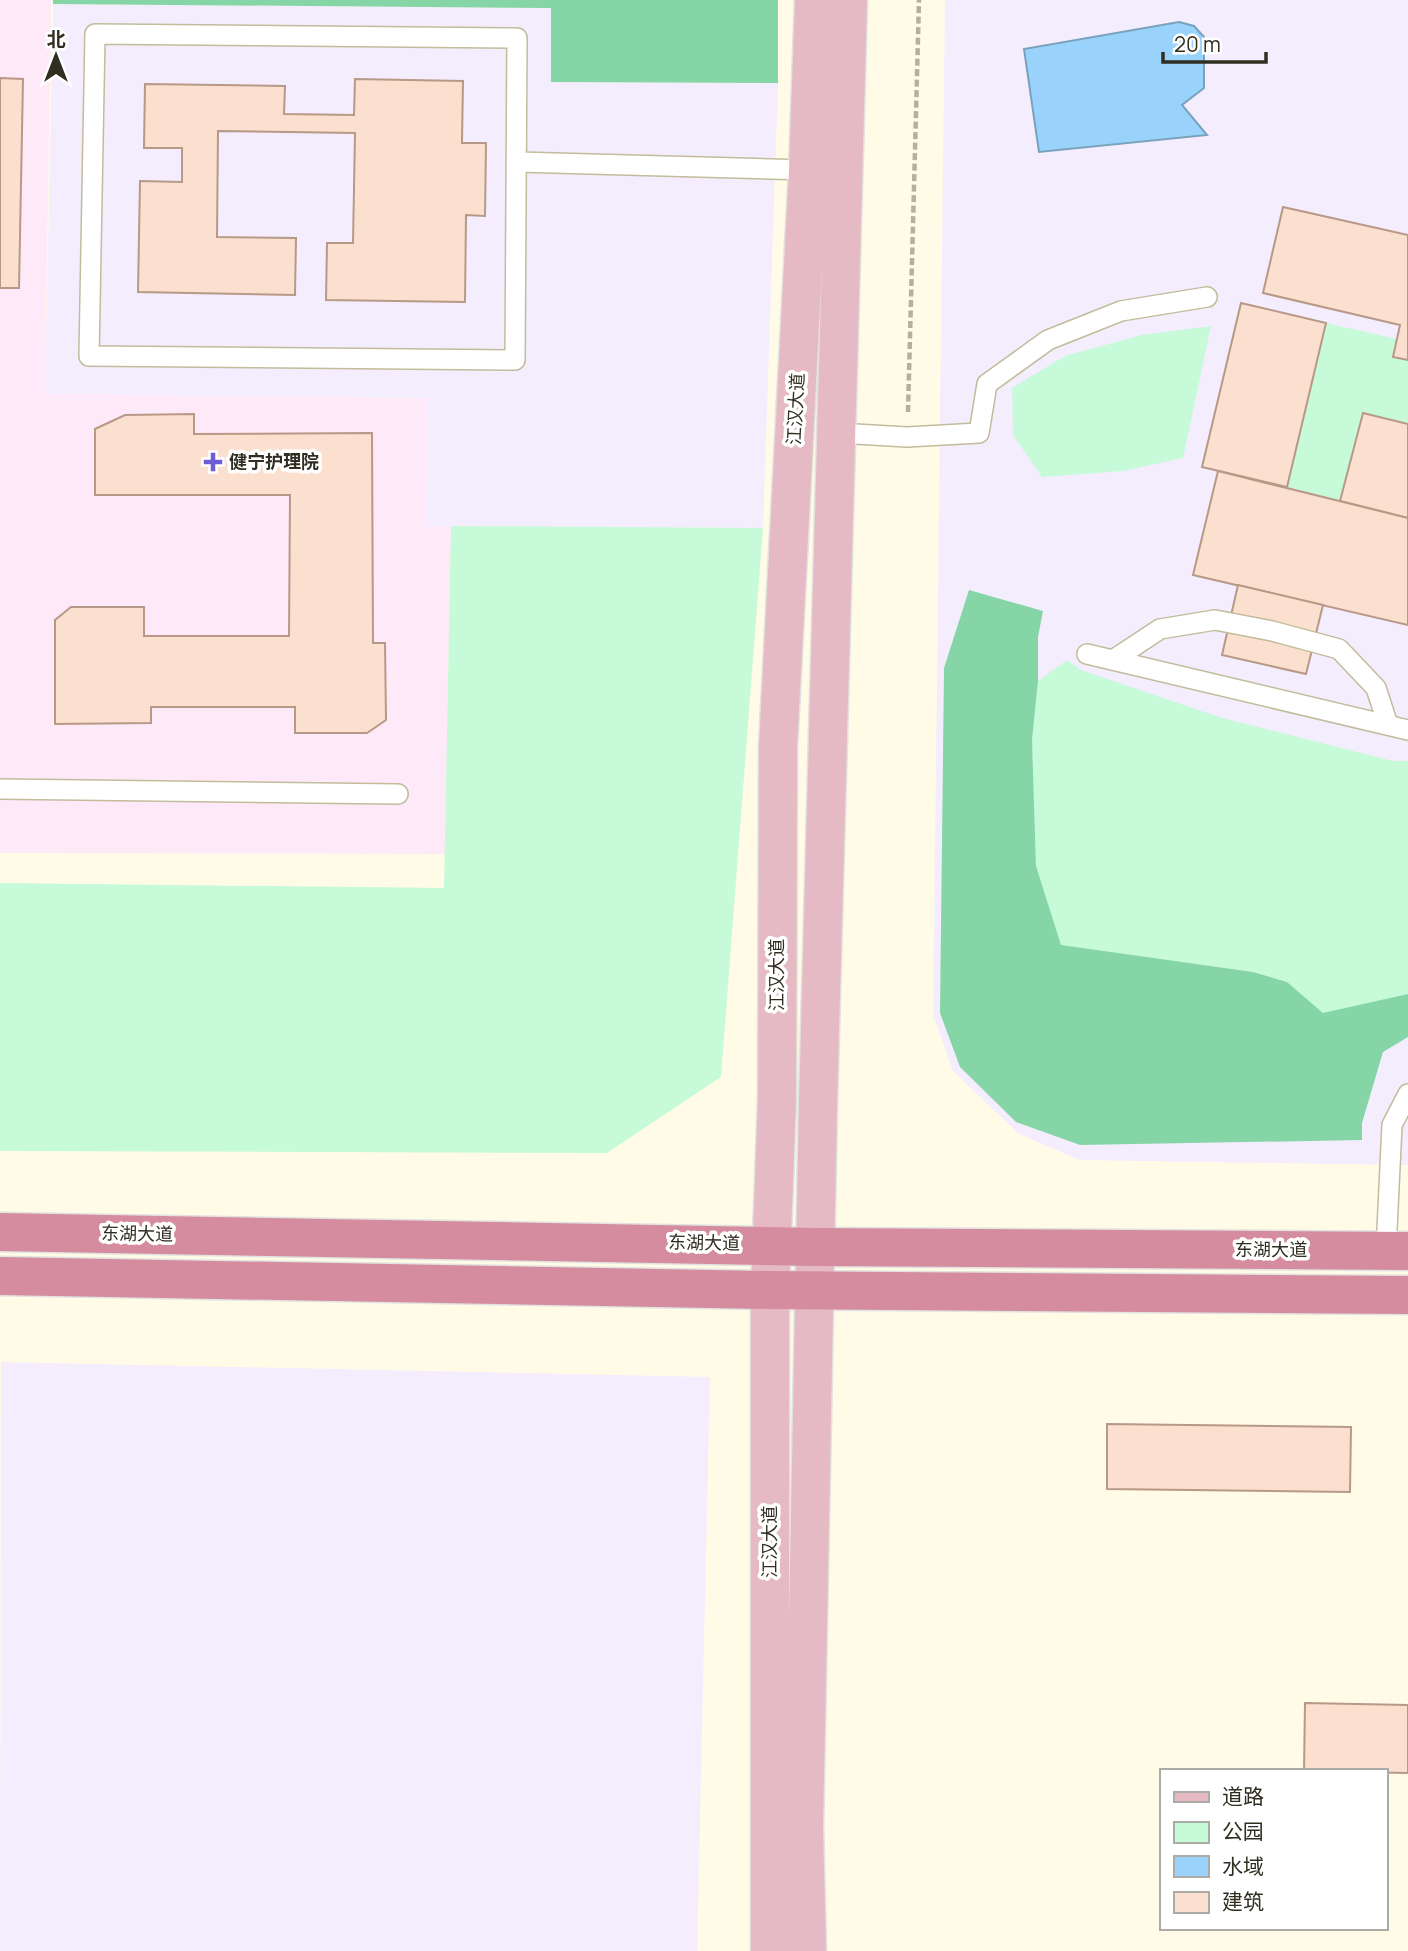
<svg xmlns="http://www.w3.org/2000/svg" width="1408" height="1951" font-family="Manrope,'Noto Sans SC',sans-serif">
<rect width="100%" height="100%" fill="#fffbe7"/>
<g fill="#f4edfe">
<polygon points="945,0 1408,0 1408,1165 1079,1160 1019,1134 953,1071 933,1015"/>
<polygon points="53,4 551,8 551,82 778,83 763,528 426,526 427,398 45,394"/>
<polygon points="1,1362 710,1377 697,1951 0,1951"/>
</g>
<polygon fill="#fee9f9" points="0,0 51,0 45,394 427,398 426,526 451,526 445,854 0,853"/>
<g fill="#c7fad9">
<polygon points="1326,323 1397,339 1393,357 1408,360 1408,424 1363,413 1340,501 1287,487"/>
<polygon points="1211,326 1183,458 1123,471 1042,477 1013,435 1012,388 1065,356 1142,335"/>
<polygon points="451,526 763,528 721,1077 607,1153 0,1151 0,883 444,888"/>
<polygon points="1067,660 1081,670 1222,718 1393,761 1408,761 1408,994 1323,1014 1287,982 1253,972 1061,946 1036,866 1032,740 1038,681"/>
</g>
<g fill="#86d5a6">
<polygon points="53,0 778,0 778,83 551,82 551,8 53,4"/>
<polygon points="969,590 1043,611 1038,637 1038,681 1032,740 1036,866 1061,945 1253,972 1287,982 1323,1013 1408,994 1408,1037 1383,1052 1362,1123 1362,1140 1080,1145 1016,1122 960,1067 940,1013 944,668"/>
</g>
<polygon fill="#99d3fc" stroke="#7aa2ba" stroke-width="2" points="1179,22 1194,26 1204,37 1204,88 1182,105 1207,135 1039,152 1024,49"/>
<g fill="#fbe0d0" stroke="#b89886" stroke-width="2">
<polygon points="0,78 23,79 19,288 0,288"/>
<polygon points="355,79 463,81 462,143 486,143 485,216 466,215 465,302 326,300 327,243 353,243 355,133 218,131 217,237 296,238 295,295 138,292 140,181 182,182 182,148 144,148 145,84 285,86 284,114 354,115"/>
<polygon points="1283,207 1408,235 1408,360 1393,357 1400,325 1263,293"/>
<polygon points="1241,303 1326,323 1287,487 1202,467"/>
<polygon points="1363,413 1408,424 1408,518 1340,501"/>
<polygon points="194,414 194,434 372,433 373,643 385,643 386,720 367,733 295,733 295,707 151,707 151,723 55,724 55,620 71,607 144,607 144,636 289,636 290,495 95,495 95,429 125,415"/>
<polygon points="1218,471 1408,518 1408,625 1193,575"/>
<polygon points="1238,585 1323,605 1306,674 1222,655"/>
<polygon points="1107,1424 1351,1427 1350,1492 1107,1489"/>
<polygon points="1305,1703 1408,1705 1408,1773 1304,1771"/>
</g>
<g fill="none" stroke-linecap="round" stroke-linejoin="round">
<defs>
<g id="lane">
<polygon points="95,34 517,38 515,360 89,356"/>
<polyline points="518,162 808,170"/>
<polyline points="838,433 907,437 979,433 987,384 1048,340 1121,311 1207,297"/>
<polyline points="1087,654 1408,730"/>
<polyline points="1113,660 1160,629 1215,620 1272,631 1339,649 1376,688 1388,725"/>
<polyline points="0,789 398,794"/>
<polyline points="1386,1250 1392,1125 1408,1094"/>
</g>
<g id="primary">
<polyline points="770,1951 770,1290 777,1098 778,747 808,170 814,0"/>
<polyline points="807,1951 804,1828 818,1104 848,0"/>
</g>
<g id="highway">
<polyline points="0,1232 817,1247 1408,1251"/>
<polyline points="0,1276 770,1290 1408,1295"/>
</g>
</defs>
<use href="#lane" stroke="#c2bc9b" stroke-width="22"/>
<use href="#primary" stroke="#e2e2e0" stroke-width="41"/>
<use href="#highway" stroke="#e2e2e0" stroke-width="41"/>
<polyline stroke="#b3b09f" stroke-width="4.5" stroke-dasharray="7 3.5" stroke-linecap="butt" points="908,412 919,0"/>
<use href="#lane" stroke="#fff" stroke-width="19"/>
<use href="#primary" stroke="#e5bac5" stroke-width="38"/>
<use href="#highway" stroke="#d48c9e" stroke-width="38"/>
</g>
<path fill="#6d5cd6" stroke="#fff" stroke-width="2.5" d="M209.5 451.5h7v7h7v7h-7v7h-7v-7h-7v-7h7z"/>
<g text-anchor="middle" stroke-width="7" stroke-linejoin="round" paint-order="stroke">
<g font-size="18" fill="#302e21" stroke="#fff">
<text transform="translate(796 409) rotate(-87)" y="6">江汉大道</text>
<text transform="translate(777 975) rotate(-90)" y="6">江汉大道</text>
<text transform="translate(137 1234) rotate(1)" y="6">东湖大道</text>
<text transform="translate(704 1243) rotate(1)" y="6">东湖大道</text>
<text x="1271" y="1256">东湖大道</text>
<text transform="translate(770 1542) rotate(-90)" y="6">江汉大道</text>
</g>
<g font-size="18" font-weight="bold" fill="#302e21" stroke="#fff" text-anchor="start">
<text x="229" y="468">健宁护理院</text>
</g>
</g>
<rect x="1160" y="1769" width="228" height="161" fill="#ffffff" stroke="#acaba6" stroke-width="2"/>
<rect x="1174" y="1792" width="35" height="10" fill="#e5bac5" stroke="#acaba6" stroke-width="2"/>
<text x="1222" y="1804" font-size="21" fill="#302e21">道路</text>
<rect x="1174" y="1822" width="35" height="21" fill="#c7fad9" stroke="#acaba6" stroke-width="2"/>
<text x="1222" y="1839" font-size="21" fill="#302e21">公园</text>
<rect x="1174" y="1856" width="35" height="21" fill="#99d3fc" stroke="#acaba6" stroke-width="2"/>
<text x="1222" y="1874" font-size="21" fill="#302e21">水域</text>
<rect x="1174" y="1892" width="35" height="21" fill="#fbe0d0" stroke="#acaba6" stroke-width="2"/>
<text x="1222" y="1909" font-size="21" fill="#302e21">建筑</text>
<g transform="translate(56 56)" stroke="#ffffff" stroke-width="5" paint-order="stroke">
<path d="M0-5L12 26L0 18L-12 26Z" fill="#302e21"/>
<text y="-10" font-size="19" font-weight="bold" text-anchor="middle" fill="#302e21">北</text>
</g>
<path d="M1163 52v10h103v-10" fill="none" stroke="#302e21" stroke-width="3.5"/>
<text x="1174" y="52" font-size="21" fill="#302e21" stroke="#ffffff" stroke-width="5" paint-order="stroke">20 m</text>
</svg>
